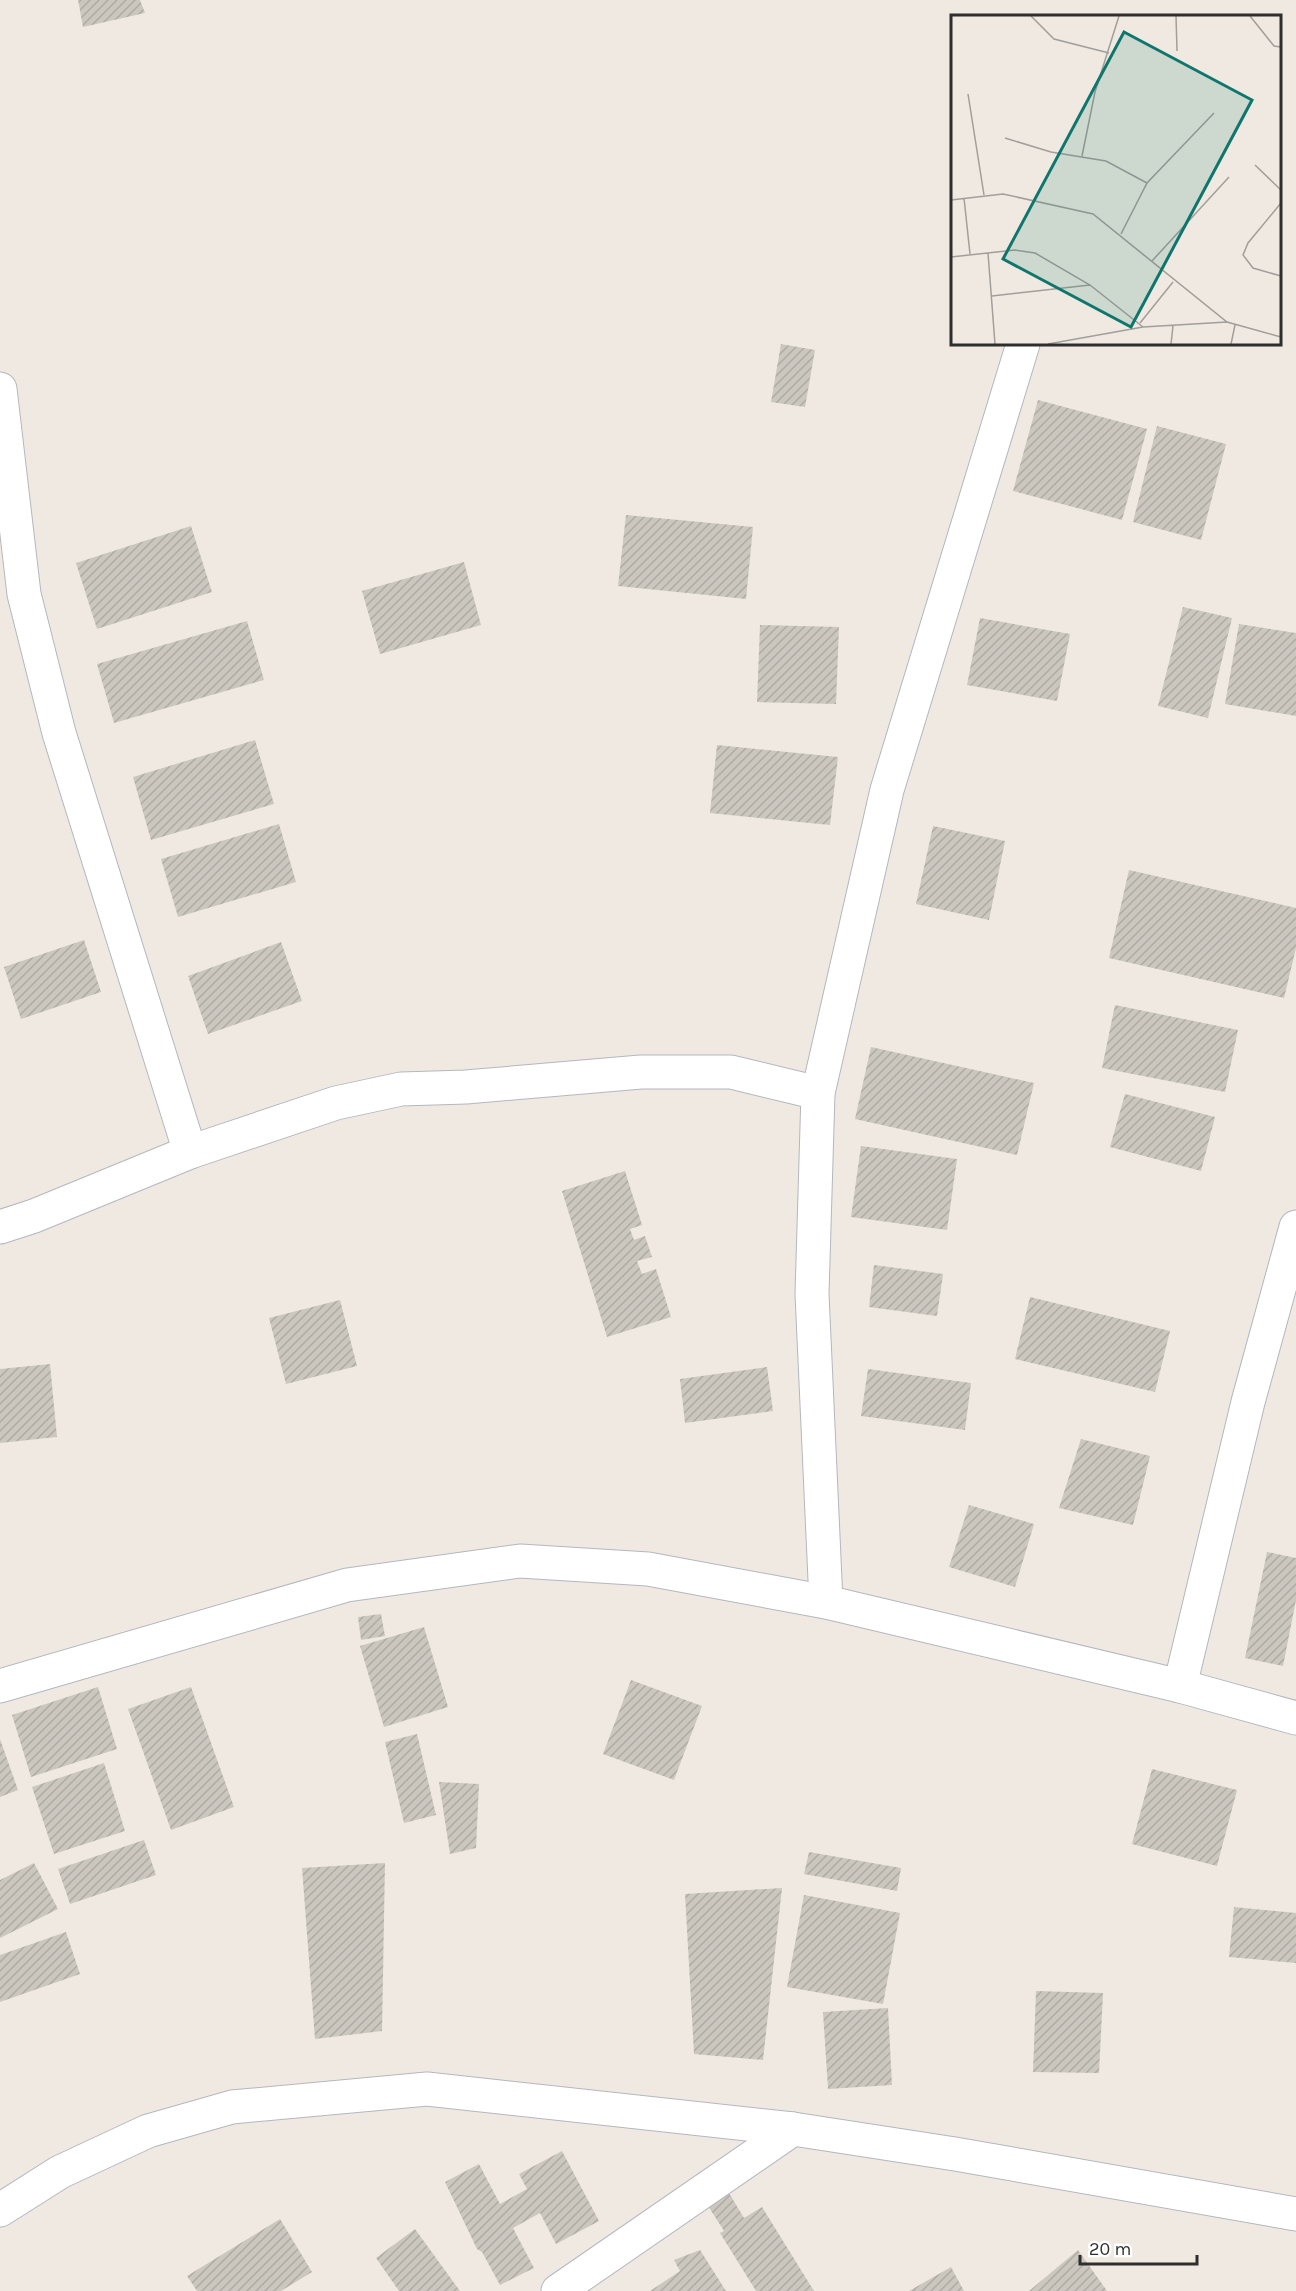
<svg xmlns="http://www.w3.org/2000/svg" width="1296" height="2291" font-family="Karla,sans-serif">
<defs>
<pattern id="building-hatch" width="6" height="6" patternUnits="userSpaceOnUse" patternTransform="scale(1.5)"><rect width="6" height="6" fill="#cbc7bf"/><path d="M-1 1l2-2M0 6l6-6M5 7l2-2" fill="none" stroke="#afaba4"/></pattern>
</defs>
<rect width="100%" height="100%" fill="#efe9e1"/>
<g fill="url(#building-hatch)">
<polygon points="78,0 140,0 145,13 83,27"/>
<polygon points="781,344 815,350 805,407 771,402"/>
<polygon points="1038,400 1147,429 1122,520 1013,491"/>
<polygon points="1157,426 1226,444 1201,540 1133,522"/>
<polygon points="626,515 753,527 746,599 618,586"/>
<polygon points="191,526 212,592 97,629 76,563"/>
<polygon points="464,562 481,625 380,654 362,591"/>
<polygon points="1183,607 1232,618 1208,718 1158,706"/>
<polygon points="980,618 1070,634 1057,701 967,685"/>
<polygon points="247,621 264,680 114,723 97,664"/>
<polygon points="1239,624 1296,633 1296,716 1225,704"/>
<polygon points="760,625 839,627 836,704 757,702"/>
<polygon points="255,740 274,804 151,840 133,777"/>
<polygon points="717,745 838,757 830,825 710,813"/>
<polygon points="279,824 296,882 178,917 161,859"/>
<polygon points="933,826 1005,841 989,920 916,904"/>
<polygon points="1129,870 1296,908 1296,948 1284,998 1109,958"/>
<polygon points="84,940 101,992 21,1019 4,967"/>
<polygon points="281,942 302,1001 208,1034 188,976"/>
<polygon points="1115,1005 1238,1030 1225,1092 1102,1068"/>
<polygon points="871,1047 1034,1083 1017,1155 855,1119"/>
<polygon points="1125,1094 1215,1117 1201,1171 1110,1147"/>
<polygon points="861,1146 957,1159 947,1230 851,1217"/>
<polygon points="625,1171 642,1225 630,1229 634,1240 645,1236 652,1257 637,1261 642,1274 656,1269 671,1317 607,1337 562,1191"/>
<polygon points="874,1265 943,1274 937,1316 869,1307"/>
<polygon points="1030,1297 1170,1331 1155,1392 1015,1359"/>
<polygon points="340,1300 357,1366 286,1384 269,1318"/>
<polygon points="50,1364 57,1437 0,1443 0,1369"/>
<polygon points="767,1367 773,1411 685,1423 680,1379"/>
<polygon points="868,1369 971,1383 965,1430 861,1416"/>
<polygon points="1081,1439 1150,1456 1133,1525 1059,1508"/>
<polygon points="969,1505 1034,1524 1015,1587 949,1567"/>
<polygon points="1267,1552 1296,1558 1296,1600 1283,1666 1245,1658"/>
<polygon points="381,1614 385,1636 361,1640 358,1617"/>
<polygon points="424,1627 448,1707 384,1727 360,1646"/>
<polygon points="631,1680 702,1706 674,1780 603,1754"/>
<polygon points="98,1687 117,1749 31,1777 12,1715"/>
<polygon points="191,1687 234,1807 171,1830 128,1709"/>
<polygon points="417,1734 436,1815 404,1823 385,1742"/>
<polygon points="0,1739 18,1790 0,1797"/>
<polygon points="104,1763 125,1831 54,1854 32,1787"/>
<polygon points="1152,1769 1237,1790 1217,1866 1132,1844"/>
<polygon points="439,1782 479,1784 476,1848 450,1854"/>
<polygon points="144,1840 156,1875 70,1904 58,1869"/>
<polygon points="809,1852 901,1868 897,1891 804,1874"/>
<polygon points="34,1863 58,1909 0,1938 0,1880"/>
<polygon points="385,1863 382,2031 315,2039 302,1868"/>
<polygon points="782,1888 763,2060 694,2054 685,1894"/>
<polygon points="804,1895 900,1913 883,2004 787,1987"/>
<polygon points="1234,1907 1296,1913 1296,1963 1229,1957"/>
<polygon points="66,1932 80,1974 0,2002 0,1955"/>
<polygon points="1036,1991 1103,1993 1099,2073 1033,2072"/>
<polygon points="888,2008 892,2085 828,2089 823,2012"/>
<polygon points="562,2151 599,2221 556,2244 540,2213 513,2228 534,2268 500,2285 482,2252 477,2249 445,2182 479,2164 500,2204 527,2189 519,2174"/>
<polygon points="729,2193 744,2218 762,2207 814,2291 756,2291 720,2233 724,2231 708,2206"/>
<polygon points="280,2219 312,2272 281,2291 197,2291 187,2276"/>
<polygon points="415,2229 460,2291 399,2291 376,2258"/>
<polygon points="700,2250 726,2291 650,2291 680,2271 674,2260"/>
<polygon points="1078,2250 1107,2291 1029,2291"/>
<polygon points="951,2267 964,2291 909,2291"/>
</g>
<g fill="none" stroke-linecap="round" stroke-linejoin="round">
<defs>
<g id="minor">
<polyline points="0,389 24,594 59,733 190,1152"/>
<polyline points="0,1227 34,1216 190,1152 336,1103 401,1089 466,1087 641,1072 731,1072 818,1093"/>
<polyline points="826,1602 812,1294 818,1093 887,790 1023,344"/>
<polyline points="0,1686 347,1585 520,1561 648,1569 826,1602 1180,1686 1296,1718"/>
<polyline points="1180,1686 1248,1402 1296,1227"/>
<polyline points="0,2210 60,2172 148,2131 232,2107 427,2089 793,2129 955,2154 1296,2214"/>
<polyline points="558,2291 793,2129"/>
</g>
</defs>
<use href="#minor" stroke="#b4b7c1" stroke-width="35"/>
<use href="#minor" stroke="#fff" stroke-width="33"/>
</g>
<g transform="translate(951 15)">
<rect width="330" height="330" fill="#efe9e1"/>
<path fill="none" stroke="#a29e99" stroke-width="1.5" d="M80,1L103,24L158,38M225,1L226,36M299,1L323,31L330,32M17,79L33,180M54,123L100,137L155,146L196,168M131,141L144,77L168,1M304,150L330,175M13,183L19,239M0,185L52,179L142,199L276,307L330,322M330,188L297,228L292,240L302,253L330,261M170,219L196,168L263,98M37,238L44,329M0,242L64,235L84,238L139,270L192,312M201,246L278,162M41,281L139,270M189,308L222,267M97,329L192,312L276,307M220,329L222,311M280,329L284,310"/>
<path fill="#0f766e" fill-opacity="0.15" stroke="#0f766e" stroke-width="3" d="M173,17L301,85L180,312L52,244Z"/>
<rect width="330" height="330" fill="none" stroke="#2e2e2e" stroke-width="3"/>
</g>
<path d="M1080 2255v9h117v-9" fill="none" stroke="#2e2e2e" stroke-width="3"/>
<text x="1089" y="2255" font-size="18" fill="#2e2e2e" stroke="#ffffff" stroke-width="4.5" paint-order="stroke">20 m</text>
</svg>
